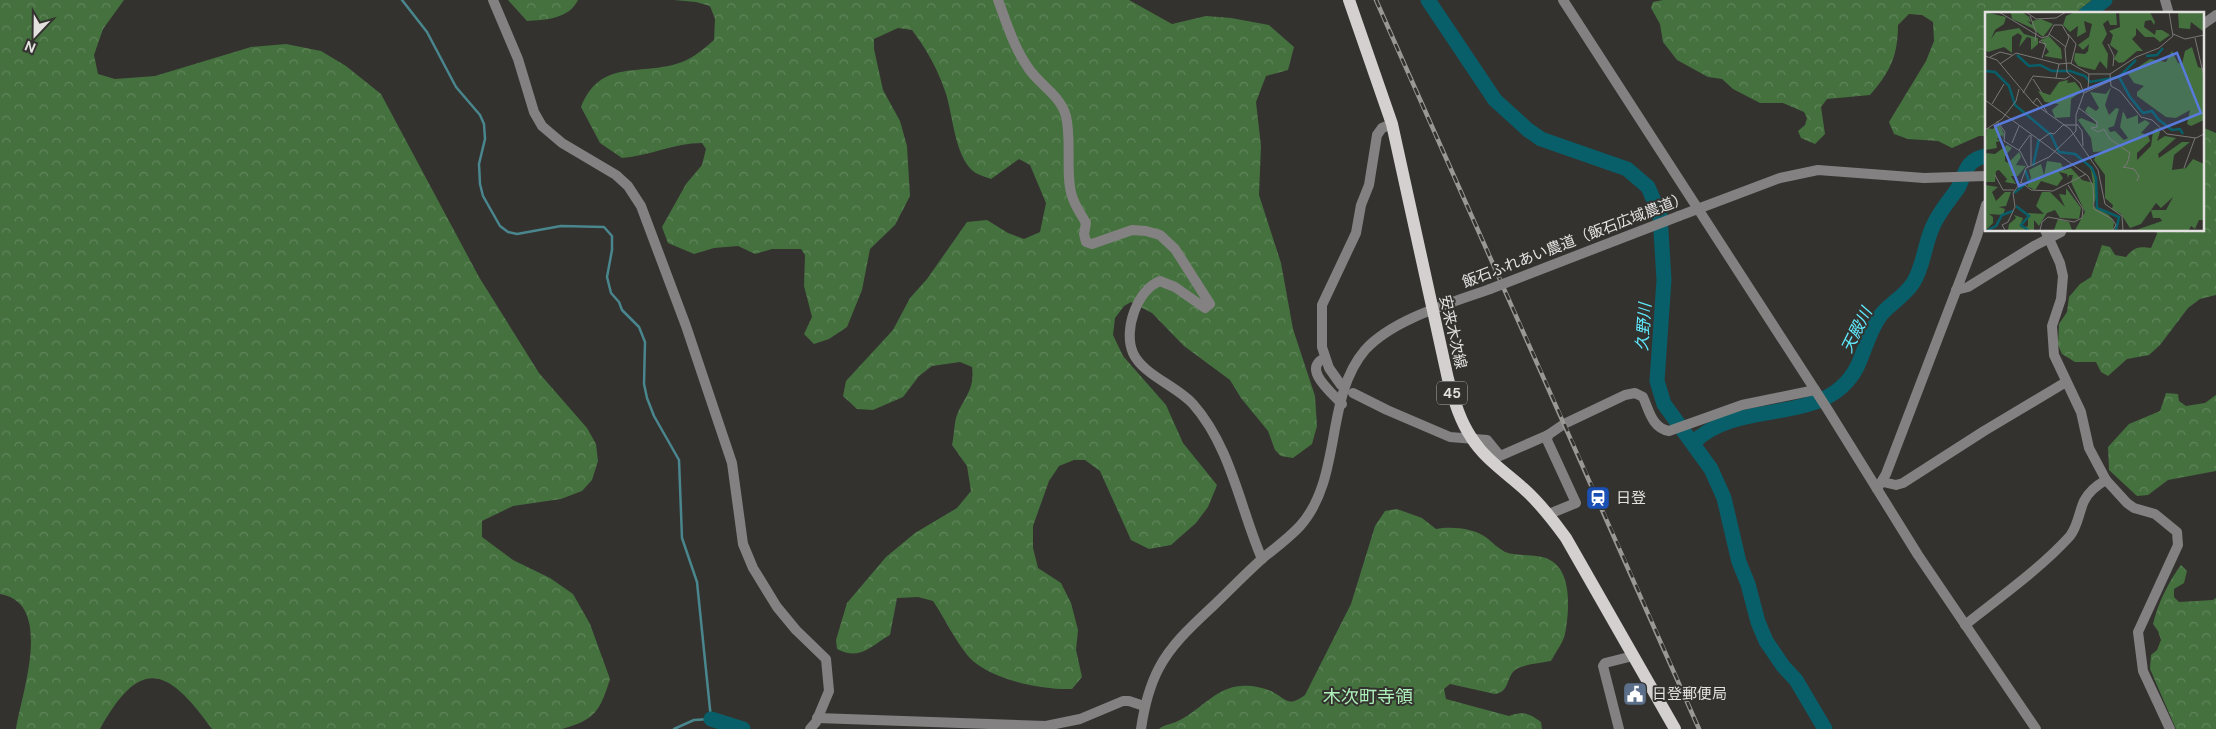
<svg xmlns="http://www.w3.org/2000/svg" width="2216" height="729" font-family="'DM Sans','Noto Sans JP',sans-serif">
<defs>
<pattern id="forest-crowns" width="20" height="18" patternUnits="userSpaceOnUse" patternTransform="scale(1.25)"><rect width="20" height="18" fill="#45713f"/><path d="M2 6a3 3 0 1 1 6 0M12 15a3 3 0 1 1 6 0" fill="none" stroke="#60855a"/></pattern>
</defs>
<rect width="100%" height="100%" fill="#33322f"/>
<g fill="url(#forest-crowns)">
<path d="M0,0H124L103,29L94,55L98,74L115,79L155,76L251,47L286,44L321,51L346,66L381,94L479,277L539,373L587,428L596,444L598,461L592,480L582,491L561,499L513,506L482,521V537L513,560L550,578L573,594L590,624L610,679C600,711 595,720 562,729H212C168,668 141,655 100,729H16C21,695 55,603 0,594Z"/>
<path d="M508,0H578C569,19 545,20 527,21Z"/>
<path d="M674,0H1129L1172,24L1206,16L1231,18L1269,25L1294,47L1288,70L1266,76L1256,102L1261,146L1259,195L1281,263L1293,329L1315,396L1317,426L1312,444L1293,458L1281,456L1275,450L1268,431L1241,398L1230,380L1184,346L1152,313L1131,302L1124,306L1115,318L1113,335L1123,356L1166,405L1183,443L1217,485L1208,507L1196,523L1171,545L1149,549L1131,540L1100,471L1085,460H1074L1059,466L1049,481L1033,526V548L1038,568L1061,583L1071,603L1078,630L1076,650L1082,677L1072,689C1042,690 989,680 968,656C954,639 945,619 933,601L918,597L897,598L890,635C870,646 861,661 837,649L836,640L847,603L886,557L915,533L957,508L971,491L967,466L952,445C954,437 954,426 956,418C963,397 975,392 972,367L960,362L932,366L919,376L903,397L873,410L857,409L843,396L846,381L893,330L910,298L927,279L967,222L987,220L1008,233L1024,239L1040,232L1046,203L1030,165L1019,159L991,179C986,177 978,175 973,171C954,155 953,113 945,91C937,68 927,50 912,30L898,28L874,39V49L883,90L900,121L907,146L910,196L895,225L870,249L862,290L847,327L829,339L814,344L804,334L812,317L804,286L805,255L801,249H772L755,254L738,246L714,248L694,254L668,243L662,227L686,184L702,165L706,149L702,143C674,143 649,156 622,158L600,143L581,107C601,57 642,77 682,62C693,58 705,48 714,40L715,19L710,6L696,2Z"/>
<path d="M1663,0H2092L2074,14H1986V136H1979L1952,148L1938,141L1908,139L1894,134L1889,122L1926,61L1934,41L1933,22L1922,15L1909,14L1898,25C1898,56 1890,72 1870,95L1827,99L1821,107L1825,134L1815,144L1801,138L1798,131L1805,125L1807,118L1804,112L1783,103H1760L1733,89L1722,79L1708,77L1677,60L1663,42L1660,24L1651,8L1653,2Z"/>
<path d="M2202,124L2204,128L2216,133V295L2200,299L2188,308L2160,345L2149,355L2127,359L2108,376L2101,372L2096,362H2075L2062,354L2058,345L2059,324L2067,312L2069,297L2080,284L2091,277L2102,245L2110,247L2115,255L2126,257C2134,247 2139,246 2151,248L2157,234L2156,230H2202Z"/>
<polygon points="2166,393 2178,394 2179,401 2186,406 2205,403 2216,395 2216,471 2168,480 2148,495 2137,496 2109,470 2108,447 2129,424 2160,411"/>
<path d="M1397,509L1422,518L1436,529C1451,526 1474,528 1487,538C1493,543 1498,548 1505,552C1518,557 1537,553 1550,560C1573,572 1569,613 1565,634C1563,643 1555,653 1551,661C1541,663 1527,664 1518,668C1505,675 1511,692 1495,694L1450,684L1444,689L1446,699L1509,716C1523,711 1529,713 1541,722L1542,729H1159C1165,724 1173,724 1180,720C1200,710 1217,687 1241,686C1251,685 1261,687 1271,691C1287,699 1287,708 1305,695L1351,604L1375,526L1385,511Z"/>
<path d="M2181,565L2187,571L2184,583L2174,589V597L2179,602L2213,600L2216,598V729H2176L2150,669L2151,655L2157,650L2161,640L2158,631L2153,624C2158,603 2168,583 2181,565Z"/>
</g>
<g fill="none" stroke-linecap="round" stroke-linejoin="round">
<polyline stroke="#4a868d" stroke-width="2.5" points="402,0 427,32 456,87 480,115 484,124 485,139 479,164 480,184 483,196 500,226 508,232 517,234 561,226 604,227 612,236 612,250 607,277 611,293 619,302 622,310 639,327 645,342 644,384 647,398 654,416 679,460 682,538 697,582 711,719 694,720 674,729"/>
<g stroke="#095f69" stroke-width="15">
<polyline points="1428,0 1495,100 1528,130 1541,139 1627,169 1648,187 1660,215 1664,280 1657,381 1664,404 1711,469 1724,498 1739,562 1748,584 1758,622 1766,641 1783,666 1796,680 1825,729"/>
<polyline points="2086,14 2105,0"/>
<path d="M1693,443C1739,396 1825,429 1857,367C1865,350 1869,332 1880,316C1889,304 1904,297 1913,283C1924,266 1924,245 1933,226C1939,212 1949,201 1958,188C1962,181 1964,171 1970,164C1974,160 1980,157 1986,156"/>
<polyline points="711,719 743,729"/>
</g>
<g stroke="#838181" stroke-width="10">
<polyline points="493,0 518,59 534,112 542,126 562,143 616,175 628,186 641,206 686,326 732,463 743,544 753,568 777,607 796,630 826,659 829,691 816,722 810,729"/>
<path d="M998,0C1007,24 1014,48 1029,69C1041,86 1060,95 1066,116C1072,142 1065,174 1072,196C1075,206 1081,214 1086,223L1084,234L1086,242L1092,244L1132,230L1146,231L1160,235L1175,249L1210,304L1205,308L1175,287L1160,281C1137,290 1123,330 1133,353C1143,375 1177,386 1193,404C1231,447 1240,508 1262,559"/>
<polyline points="1563,0 1828,410 1918,555 2036,729"/>
<polyline points="2202,25 2216,15"/>
<polyline points="2045,230 2060,263 2063,276 2061,299 2052,326 2054,355 2081,412 2089,448 2106,480 2127,503 2134,508 2155,514 2177,532 2178,545 2138,632 2143,671 2170,729"/>
<polyline points="1956,290 1968,287 2034,246 2061,232"/>
<path d="M1325,358C1301,368 1331,392 1342,404"/>
<polyline points="1341,385 1329,368 1322,347 1322,305 1356,233 1361,205 1369,185 1377,135 1382,128 1392,124"/>
<path d="M1353,393L1387,410L1450,437L1487,440L1500,456L1548,435L1564,424L1625,395L1635,393L1643,397C1649,410 1652,428 1669,431L1742,405L1815,390"/>
<polyline points="1548,435 1547,440 1576,503 1549,514"/>
<polyline points="1883,482 1896,485 1903,483 1984,431 2066,382"/>
<polyline points="1877,489 1886,474 1977,236 1986,205"/>
<path d="M1965,625C2000,597 2040,569 2070,536C2078,526 2079,512 2084,501C2089,491 2097,485 2106,480"/>
<polyline points="817,718 1046,726 1080,719 1123,701 1129,701 1144,706"/>
<polyline points="1619,729 1603,666 1605,663 1633,656"/>
</g>
<g stroke="#838181" stroke-width="10">
<polyline points="2165,0 2169,14"/>
<polyline points="1679,216 1780,178 1818,170 1924,178 1986,176"/>
<path d="M1141,729C1144,708 1149,687 1159,668C1172,643 1194,624 1214,605C1230,590 1246,573 1263,558C1275,548 1289,538 1300,526C1343,478 1324,398 1365,350C1393,319 1451,303 1490,289"/>
</g>
<path stroke="#d4d0cf" stroke-width="12" d="M1349,0L1392,124L1448,379C1454,399 1459,419 1471,437C1484,458 1505,472 1523,488C1540,503 1553,520 1566,538L1675,729"/>
<defs>
<path id="rail" d="M1376,0C1483,243 1593,485 1699,729"/>
</defs>
<use href="#rail" stroke="#999895" stroke-width="4.5"/>
<use href="#rail" stroke="#33322f" stroke-width="2.5" stroke-dasharray="8" stroke-linecap="butt"/>
<polyline stroke="#838181" stroke-width="10" points="1490,289 1679,216"/>
</g>
<defs>
<symbol id="station-square" viewBox="-11 -11 22 22"><rect x="-9" y="-9" width="18" height="18" rx="4" fill="#1a4fb4" stroke="#33322f"/><path d="M-3-6H3Q5-6 5-4V2Q5 4 3 4L4.5 6H3L1.5 4h-3L-3 6H-4.5L-3 4Q-5 4-5 2V-4Q-5-6-3-6ZM-3.5-4v3h7v-3ZM-3.5 1v1.5H-2V1ZM2 1v1.5H3.5V1Z" fill="#fff"/></symbol>
<symbol id="civic-square" viewBox="-11 -11 22 22"><rect x="-9" y="-9" width="18" height="18" rx="4" fill="#5c6f8a" stroke="#33322f"/><path d="M-.6-6.5H3V-4.5H.6V-3L4-1V1h2V6H-6V1h2V-1L-.6-3ZM-1.2 2.5V6h2.4V2.5Z" fill="#fff"/></symbol>
</defs>
<g fill-rule="evenodd">
<use href="#station-square" x="1584" y="484" width="28" height="28"/>
<use href="#civic-square" x="1621" y="680" width="28" height="28"/>
</g>
<g text-anchor="middle" stroke-width="4" stroke-linejoin="round" paint-order="stroke">
<rect fill="#33322f" stroke="#aeadab" stroke-width="1" x="1437" y="381.5" width="30" height="23" rx="4"/>
<g font-size="14" font-weight="bold" fill="#e3e2e0">
<text x="1452" y="398">45</text>
</g>
<g font-size="15" fill="#e3e2e0" stroke="#33322f">
<text transform="translate(1575 240) rotate(-21)" y="5">飯石ふれあい農道（飯石広域農道）</text>
<text transform="translate(1453 332) rotate(77)" y="5">安来木次線</text>
</g>
<g font-size="15" fill="#e3e2e0" stroke="#33322f" text-anchor="start">
<text x="1616" y="503">日登</text>
<text x="1652" y="699">日登郵便局</text>
</g>
<g font-size="16" font-style="italic" fill="#60ebff" stroke="#33322f">
<text transform="translate(1643 327) rotate(-86)" y="6">久野川</text>
<text transform="translate(1856 330) rotate(-63)" y="6">天殿川</text>
</g>
<g font-size="18" fill="#aef0b9" stroke="#33322f">
<text x="1368" y="703">木次町寺領</text>
</g>
</g>
<g transform="translate(1985 12)">
<rect width="219" height="219" fill="#33322f"/>
<path d="M0,0L21,5L19,12L10,18L6,27L11,20L34,16L39,22L53,26V32L46,38V26L42,25L34,35L37,24L33,21L27,25V41L19,35L3,40L0,38ZM18,0H37L44,5L46,10L42,9L47,13V9L56,7L68,12L58,25L47,16L27,7L26,1ZM90,0H131L132,13H125L123,8L118,12L122,22L117,31L123,42L122,57L115,49L110,58L93,54L89,48L90,41L100,42L103,39L104,32L98,38L93,33L104,25L107,12L99,9L101,20L92,25L93,14L85,20L78,13L81,4ZM134,0H165L170,10L169,13L166,8L160,9L159,15L170,23L171,18H177L185,23L175,30L169,25H160L151,16V23L147,27L158,39H152L139,50L134,51L129,47L133,39L125,33L128,23L124,19L135,15ZM193,0H219V20L206,10L205,17L194,16ZM64,24L76,37L77,47L59,44L64,40L56,28ZM207,35L213,55L219,57V108L206,114L202,112L205,98L191,106L181,105L152,84V80L159,74L149,71L143,62L165,47L181,50L187,39L193,51L197,52L200,39ZM83,68L82,71L90,70L97,79L86,87L85,105L70,106L67,98L74,92L60,90L53,79L65,83L74,70ZM126,75L120,93L124,103L131,96L134,97L129,114L123,116L125,120L130,119L139,128L143,126L135,115L138,99L142,107L153,103V112L160,108L165,111L156,121L163,123L165,129L152,141V148L166,134L168,119L172,116L175,120L172,129L180,124L191,126L173,142L174,146L197,130H205L189,143L187,158L201,156L208,147L219,152V208H214L210,217L206,214L204,218H151L177,209L175,206H168L166,198H181L188,185L176,196L171,191L156,212L145,216L136,202L127,197L128,193L120,186V163L109,148L111,143L124,139L108,140L106,126L93,108L96,106L113,113L100,99L103,94L111,99L114,96L105,80L121,82ZM12,111L17,117L19,122L18,126L17,123L12,127L16,129L11,130L12,136L0,138L2,116L8,117ZM22,133L27,136L20,144V149L23,151L34,140L36,145L31,153L41,154L33,164H26L31,172L20,170L22,167L14,158L11,159L10,170H0V141L10,142ZM62,149L76,151L79,158L86,156L97,168L108,171L106,158L101,151L105,154L109,161L112,183L108,194L124,203L129,211L128,218H90L100,200L86,170L88,163H84L83,166L82,162L74,160L78,166L72,174L56,169L50,178L42,174L46,166L44,158L56,152L59,163ZM0,173L13,175L7,180L11,189L20,180H26L21,194L14,195L20,197L18,203L4,202L8,205V211L1,218ZM81,176L96,196L94,207L75,206L70,198L62,201L54,214L49,208V218H23L24,212L31,206L29,203L38,206L35,214L38,216L43,214V201L59,202L51,194L57,180H65L80,195L74,182L81,183ZM73,207L84,210L87,218H69Z" fill="#45713f"/>
<path fill="none" stroke="#095f69" stroke-width="2.5" d="M32,43L44,54L55,53L67,59H85L100,64L105,70L134,65M161,44L172,43L178,36M151,48L134,65L145,85L158,101L167,99L173,107L187,118L195,117L198,122M0,59L10,60L24,74L30,93L66,123L74,140L90,142L107,156L111,166L112,196L134,205L131,218M48,154L54,127M29,181L44,169L40,158M31,194L44,204L36,213L43,218M3,218L11,214L17,203L28,199"/>
<path fill="none" stroke="#797876" stroke-width="1" d="M14,0L57,26L63,24L69,13H77L84,25L80,37L82,60L95,71L99,81L91,103V119L64,145L41,156L36,170L46,178L68,179L101,162M41,0L51,7L71,6L81,0M45,4L51,20L50,29M64,22L81,35M83,22L91,32L86,52M188,22L200,27L219,23M210,26L219,65M57,28L54,30L61,32L57,46M123,32L129,44L128,54M0,44L12,48L48,91L85,117L113,158L120,192L137,204L138,218M5,45L15,40L27,43M15,52L31,41L74,52M125,62L126,74L135,79L156,105L167,108L182,122L211,126L219,122M71,66L74,52L85,51L104,62H125L151,45L174,36L188,24L184,0M48,67L57,81M103,77L104,62M38,81L48,64L80,67L85,64M99,81L125,69M0,88L103,164L108,174L109,197L127,207L131,213L128,218M48,91L52,86L62,100M7,92L19,72M94,96L112,110V115L106,116L113,120L119,117L125,127L145,141L142,152L138,155L149,157L154,164L152,169M12,109L20,120L19,129L35,139L43,155M92,112L97,119L98,134M0,118L17,107L31,89L34,77M46,123V153M54,129L65,121L69,122L78,113H92M27,131L34,114M34,138L45,123M199,156L210,126M10,163L18,178H29M20,218L17,213L23,210L30,195L28,181L36,170M55,218L57,210L63,205L89,210L97,206L98,197L83,173"/>
<path fill="#587ada" fill-opacity="0.15" stroke="#587ada" stroke-width="2.5" d="M192,41L216,101L34,174L10,114Z"/>
<rect width="219" height="219" fill="none" stroke="#e3e2e0" stroke-width="2.5"/>
</g>
<g transform="translate(35 35) rotate(202)" stroke="#33322f" stroke-width="4" paint-order="stroke">
<path d="M0-4L9 19L0 12L-9 19Z" fill="#e3e2e0"/>
<text y="-8" font-size="14" font-weight="bold" text-anchor="middle" fill="#e3e2e0">N</text>
</g>
</svg>
